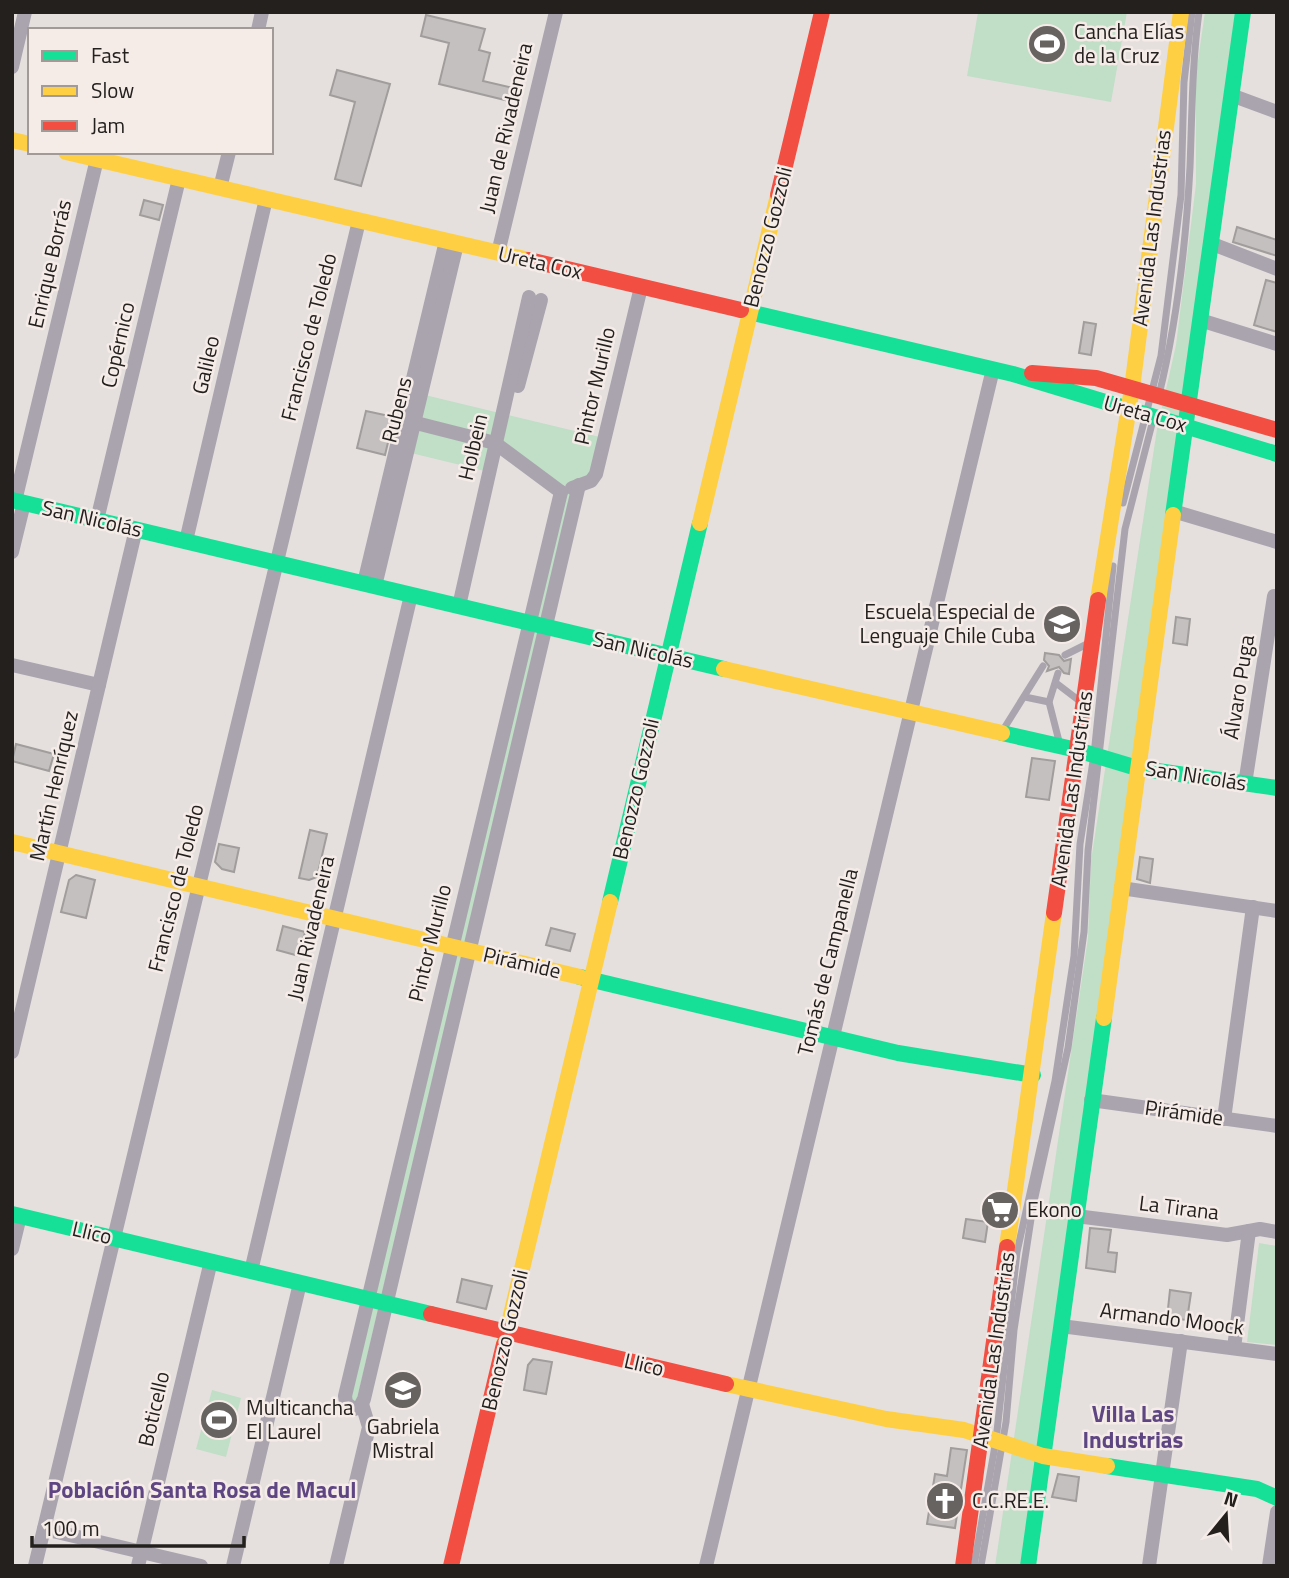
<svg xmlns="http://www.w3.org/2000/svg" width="1289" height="1578" font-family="'Titillium Web',sans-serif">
<rect width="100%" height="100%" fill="#e5e0de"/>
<g fill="#c1dec7">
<polygon points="978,12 1127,12 1111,102 967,76"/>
<polygon points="1205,12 1236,12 1021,1566 995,1566 1088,938 1091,861 1157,429 1176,345 1196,184 1196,74"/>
<polygon points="425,395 600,437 590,476 560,489 501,440 419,421"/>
<polygon points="416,430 491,447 485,471 411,453"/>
<polygon points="570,493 571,496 356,1403 350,1402 563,495"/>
<polygon points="1259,1243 1277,1246 1277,1345 1247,1342"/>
<polygon points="212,1390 241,1398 226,1457 196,1449"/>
</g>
<g fill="#c3c0bf" stroke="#a19d9c" stroke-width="2">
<polygon points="426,15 485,29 479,50 490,53 483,81 513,88 509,101 439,84 449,43 421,36"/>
<polygon points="337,70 390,84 361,186 335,179 355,102 330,95"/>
<polygon points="144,200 163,205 159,220 140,215"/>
<polygon points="1237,227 1277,240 1277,256 1233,242"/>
<polygon points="1266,280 1277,283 1277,332 1254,325"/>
<polygon points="1084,322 1096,324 1091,355 1079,353"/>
<polygon points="366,411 394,417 385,455 357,448"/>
<polygon points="1176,617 1190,619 1187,645 1173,643"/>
<polygon points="1045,653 1059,655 1064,661 1071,659 1069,674 1064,673 1059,667 1047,671 1049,666 1044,660"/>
<polygon points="16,744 54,754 49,771 12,761"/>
<polygon points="1032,758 1055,761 1049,800 1026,797"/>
<polygon points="310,830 327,834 317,877 309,880 299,878"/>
<polygon points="219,844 239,848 234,872 222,869 215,862"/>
<polygon points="1140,857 1153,859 1150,883 1137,879"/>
<polygon points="76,875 95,880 86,918 61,912 69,880"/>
<polygon points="283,926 305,932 299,956 277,950"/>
<polygon points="551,928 575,934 570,951 546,945"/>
<polygon points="966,1219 988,1222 985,1242 963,1238"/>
<polygon points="1090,1228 1111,1230 1108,1252 1117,1253 1115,1272 1086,1268"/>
<polygon points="462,1279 492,1286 486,1309 457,1302"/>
<polygon points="1170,1290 1191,1293 1187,1320 1167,1318"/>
<polygon points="533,1359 552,1362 546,1394 524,1390 528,1365"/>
<polygon points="951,1448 967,1450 955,1528 927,1524 935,1474 947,1476"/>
<polygon points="1058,1474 1079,1477 1076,1501 1052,1497"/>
</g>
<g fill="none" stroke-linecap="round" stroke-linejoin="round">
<g stroke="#aaa4af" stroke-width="7">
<path d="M1159,395C1177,321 1186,242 1190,167C1192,115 1192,64 1199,12"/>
<polyline points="1123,503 1161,356 1181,195 1184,82 1192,12"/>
<polyline points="1065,655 1089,643"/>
<polyline points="1058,673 1049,702 1060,745"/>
<polyline points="1056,683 1081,702"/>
<polyline points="1025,697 1049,702"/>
<polyline points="1003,730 1043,666"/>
<polyline points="974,1566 996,1440 1017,1252 1055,1081 1074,956 1080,844 1094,755 1113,566"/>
<polyline points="981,1566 1006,1422 1014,1330 1033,1206 1068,1048 1084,932 1088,851 1125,529 1153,420"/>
</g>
<g stroke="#aaa4af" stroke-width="14">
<polyline points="258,30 262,12"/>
<polyline points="12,67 25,12"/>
<polyline points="1231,95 1277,112"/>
<polyline points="220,188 229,152"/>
<polyline points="1210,243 1277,269"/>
<polyline points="498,253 556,12"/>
<polyline points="1200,320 1277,344"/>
<polyline points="518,386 541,300"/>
<polyline points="416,423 495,443 561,492"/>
<polyline points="572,488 591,481 596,474 641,287"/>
<polyline points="561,492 345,1396 346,1403 354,1409 360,1407 364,1399 579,485"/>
<polyline points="15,501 97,159"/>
<polyline points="1173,511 1277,542"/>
<polyline points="97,520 179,179"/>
<polyline points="186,541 266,199"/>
<polyline points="12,552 24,503"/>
<polyline points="364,583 446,241"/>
<polyline points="375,586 457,244"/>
<polyline points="459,606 529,297"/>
<polyline points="12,665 99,685"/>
<polyline points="1245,784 1274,596"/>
<polyline points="1121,888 1277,911"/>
<polyline points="12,1052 136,529"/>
<polyline points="1091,1100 1277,1126"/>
<polyline points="1224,1119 1253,907"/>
<polyline points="1076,1216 1227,1235 1260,1229 1277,1232"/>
<polyline points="12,1249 20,1216"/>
<polyline points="251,1271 411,595"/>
<polyline points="1061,1326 1277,1354"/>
<polyline points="1234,1348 1249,1231"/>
<polyline points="44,1529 201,1566"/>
<polyline points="35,1566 359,221"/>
<polyline points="138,1566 211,1261"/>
<polyline points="233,1566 300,1283"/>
<polyline points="336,1566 369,1427 362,1404"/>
<polyline points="706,1566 993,369"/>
<polyline points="1149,1566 1181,1341"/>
<polyline points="1269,1566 1277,1512"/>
</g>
<g stroke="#16e098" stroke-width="16">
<polyline points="741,310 1013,374 1277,454"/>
<polyline points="12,500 724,669"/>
<polyline points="1173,515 1243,12"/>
<polyline points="1002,733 1077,750 1137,768 1277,788"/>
<polyline points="610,902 700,523"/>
<polyline points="580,977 898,1053 1033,1075"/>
<polyline points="12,1214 431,1314"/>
<polyline points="1107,1466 1257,1489 1277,1498"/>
<polyline points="1028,1566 1104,1018"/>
</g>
<g stroke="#ffcf43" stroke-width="16">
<polyline points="12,140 30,144"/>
<polyline points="66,152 529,260"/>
<polyline points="700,523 778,195"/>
<polyline points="1098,600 1132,388 1181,12"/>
<polyline points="724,669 1002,733"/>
<polyline points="12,842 580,977"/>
<polyline points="1104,1018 1173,515"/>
<polyline points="1007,1247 1054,913"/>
<polyline points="504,1344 610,902"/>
<polyline points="726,1384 886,1419 964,1430 1043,1456 1107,1466"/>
</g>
<g stroke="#f24e42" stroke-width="16">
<polyline points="778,195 822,12"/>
<polyline points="529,260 741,310"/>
<polyline points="1032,373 1096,378 1277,430"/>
<polyline points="1054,913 1098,600"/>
<polyline points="431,1314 726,1384"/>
<polyline points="451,1566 504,1344"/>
<polyline points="963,1566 1007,1247"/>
</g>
</g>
<defs>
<symbol id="stadium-disc" viewBox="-11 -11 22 22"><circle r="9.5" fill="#676361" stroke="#f5ece8"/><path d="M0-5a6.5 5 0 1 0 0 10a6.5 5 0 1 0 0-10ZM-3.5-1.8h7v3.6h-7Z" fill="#fff"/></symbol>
<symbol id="school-disc" viewBox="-11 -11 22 22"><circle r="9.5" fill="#676361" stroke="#f5ece8"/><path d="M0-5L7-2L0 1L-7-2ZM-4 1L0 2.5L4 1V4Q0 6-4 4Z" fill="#fff"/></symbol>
<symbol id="supermarket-disc" viewBox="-11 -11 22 22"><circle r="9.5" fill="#676361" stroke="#f5ece8"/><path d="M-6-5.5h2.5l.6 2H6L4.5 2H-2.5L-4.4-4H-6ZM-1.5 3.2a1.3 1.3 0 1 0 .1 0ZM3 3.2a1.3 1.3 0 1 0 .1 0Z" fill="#fff"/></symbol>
<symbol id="church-disc" viewBox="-11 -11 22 22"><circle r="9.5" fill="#676361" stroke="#f5ece8"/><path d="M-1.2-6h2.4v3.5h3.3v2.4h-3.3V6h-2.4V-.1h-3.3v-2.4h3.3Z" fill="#fff"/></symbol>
</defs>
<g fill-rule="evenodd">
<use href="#stadium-disc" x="1025" y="22" width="44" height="44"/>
<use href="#school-disc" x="1040" y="602" width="44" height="44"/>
<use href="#supermarket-disc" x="978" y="1188" width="44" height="44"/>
<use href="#school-disc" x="381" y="1368" width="44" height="44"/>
<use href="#stadium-disc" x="197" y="1398" width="44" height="44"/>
<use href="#church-disc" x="923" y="1479" width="44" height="44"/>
</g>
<g text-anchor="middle" stroke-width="5" stroke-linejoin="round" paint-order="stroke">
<g font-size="21" fill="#23201e" stroke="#f5ece8" text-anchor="start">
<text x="1074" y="39">Cancha Elías<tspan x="1074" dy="24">de la Cruz</tspan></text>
<text x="1035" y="619" text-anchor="end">Escuela Especial de<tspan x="1035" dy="24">Lenguaje Chile Cuba</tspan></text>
<text x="1027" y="1217">Ekono</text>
<text x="246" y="1415">Multicancha<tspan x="246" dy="24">El Laurel</tspan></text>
<text x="403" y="1434" text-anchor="middle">Gabriela<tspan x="403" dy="24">Mistral</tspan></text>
<text x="972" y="1508">C.C.RE.E.</text>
</g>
<g font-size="21" fill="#23201e" stroke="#f5ece8">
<text transform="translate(506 128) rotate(-77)" y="7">Juan de Rivadeneira</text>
<text transform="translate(1152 228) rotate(-83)" y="7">Avenida Las Industrias</text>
<text transform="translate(768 237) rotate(-76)" y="7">Benozzo Gozzoli</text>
<text transform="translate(540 263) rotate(13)" y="7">Ureta Cox</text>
<text transform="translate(50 264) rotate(-77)" y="7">Enrique Borrás</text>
<text transform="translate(309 337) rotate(-76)" y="7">Francisco de Toledo</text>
<text transform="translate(118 345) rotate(-77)" y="7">Copérnico</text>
<text transform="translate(206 365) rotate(-77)" y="7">Galileo</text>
<text transform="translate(595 386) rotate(-77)" y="7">Pintor Murillo</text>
<text transform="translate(397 410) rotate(-76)" y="7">Rubens</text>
<text transform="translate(1145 414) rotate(16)" y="7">Ureta Cox</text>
<text transform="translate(473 447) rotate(-77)" y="7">Holbein</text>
<text transform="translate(92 519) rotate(13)" y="7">San Nicolás</text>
<text transform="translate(643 650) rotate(13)" y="7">San Nicolás</text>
<text transform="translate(1239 687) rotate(-81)" y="7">Álvaro Puga</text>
<text transform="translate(1196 776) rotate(9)" y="7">San Nicolás</text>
<text transform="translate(54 786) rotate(-77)" y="7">Martín Henríquez</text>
<text transform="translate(636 789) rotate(-77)" y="7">Benozzo Gozzoli</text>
<text transform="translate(1072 789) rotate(-82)" y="7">Avenida Las Industrias</text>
<text transform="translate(176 888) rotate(-76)" y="7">Francisco de Toledo</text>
<text transform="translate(311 928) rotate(-77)" y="7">Juan Rivadeneira</text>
<text transform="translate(430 943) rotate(-76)" y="7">Pintor Murillo</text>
<text transform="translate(828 962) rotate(-76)" y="7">Tomás de Campanella</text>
<text transform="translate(522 963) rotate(13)" y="7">Pirámide</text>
<text transform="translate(1184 1113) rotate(8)" y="7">Pirámide</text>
<text transform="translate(1179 1208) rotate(7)" y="7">La Tirana</text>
<text transform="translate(92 1233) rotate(13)" y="7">Llico</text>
<text transform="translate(1172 1319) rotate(7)" y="7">Armando Moock</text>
<text transform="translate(505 1340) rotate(-77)" y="7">Benozzo Gozzoli</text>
<text transform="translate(994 1350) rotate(-82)" y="7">Avenida Las Industrias</text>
<text transform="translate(644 1365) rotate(13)" y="7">Llico</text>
<text transform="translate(154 1409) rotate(-77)" y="7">Boticello</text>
</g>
<g font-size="23" font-weight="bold" fill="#5e4683" stroke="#f5ece8">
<text x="1133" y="1422">Villa Las<tspan x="1133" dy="26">Industrias</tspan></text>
<text x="202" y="1498">Población Santa Rosa de Macul</text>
</g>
</g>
<rect width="1289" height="1578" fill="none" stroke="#23201e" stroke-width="28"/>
<rect x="28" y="28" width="245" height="126" fill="#f5ece8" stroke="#a19a97" stroke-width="2"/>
<rect x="42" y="51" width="35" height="10" fill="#16e098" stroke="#a19a97" stroke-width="2"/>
<text x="91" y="63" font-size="21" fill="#23201e">Fast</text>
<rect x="42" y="86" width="35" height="10" fill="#ffcf43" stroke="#a19a97" stroke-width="2"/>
<text x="91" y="98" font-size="21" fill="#23201e">Slow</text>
<rect x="42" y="121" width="35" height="10" fill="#f24e42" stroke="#a19a97" stroke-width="2"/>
<text x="91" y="133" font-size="21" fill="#23201e">Jam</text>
<g transform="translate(1226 1515) rotate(18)" stroke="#f5ece8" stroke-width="5" paint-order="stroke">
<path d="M0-5L12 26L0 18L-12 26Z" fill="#23201e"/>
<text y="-10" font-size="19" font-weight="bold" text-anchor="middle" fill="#23201e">N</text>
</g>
<path d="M32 1536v10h212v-10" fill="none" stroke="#23201e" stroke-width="3.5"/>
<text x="42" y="1536" font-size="21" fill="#23201e" stroke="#f5ece8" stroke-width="5" paint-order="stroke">100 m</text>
</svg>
